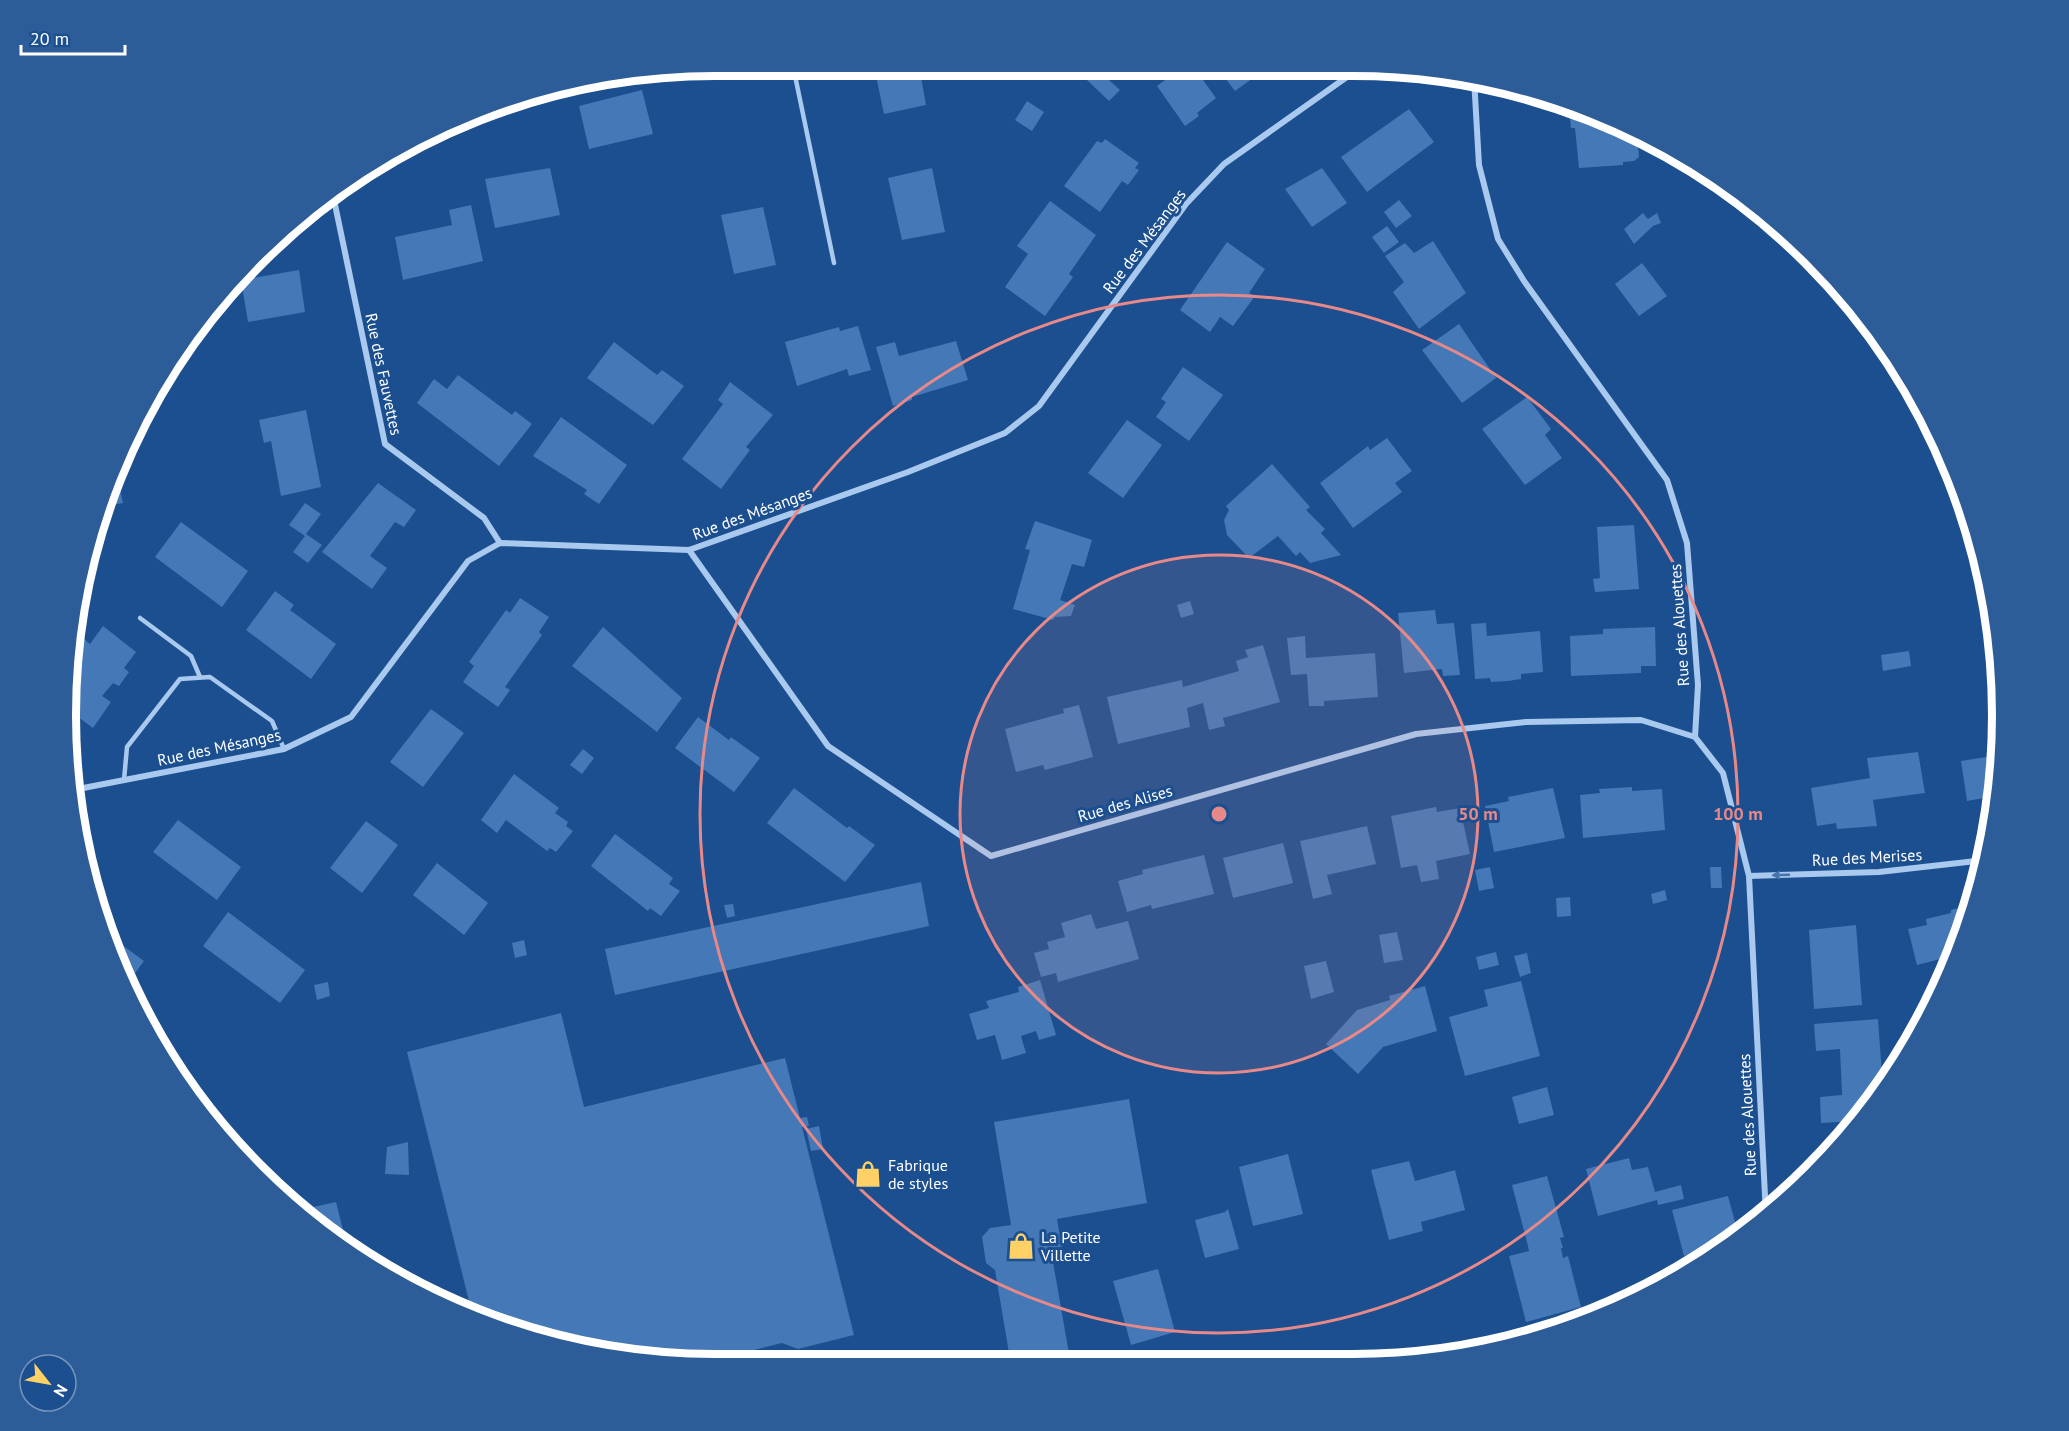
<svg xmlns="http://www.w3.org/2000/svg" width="2069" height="1431" font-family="'PT Sans',sans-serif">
<rect width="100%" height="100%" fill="#1b4f8f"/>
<g fill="#4478b7">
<polygon points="874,66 919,66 926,105 884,114"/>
<polygon points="1184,66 1193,66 1216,98 1197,113 1199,116 1185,126 1157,86"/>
<polygon points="1216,66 1264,66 1258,70 1260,73 1235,91"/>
<polygon points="1097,69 1120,90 1109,101 1087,80"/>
<polygon points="642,90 653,134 589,149 579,106"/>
<polygon points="1027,101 1044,112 1032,131 1015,120"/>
<polygon points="1409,109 1434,142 1367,192 1341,157"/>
<polygon points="1581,109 1620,126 1620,133 1632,133 1637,135 1639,157 1634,161 1623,162 1623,165 1579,168 1575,128 1571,128 1569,110"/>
<polygon points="1105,139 1139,163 1135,168 1139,170 1128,185 1122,181 1100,212 1064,186 1097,141 1102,143"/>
<polygon points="550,168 560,215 495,228 485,179"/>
<polygon points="932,168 945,232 902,240 888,178"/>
<polygon points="1322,168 1347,203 1312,227 1285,189"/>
<polygon points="1399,200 1412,216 1396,228 1384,212"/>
<polygon points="1050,201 1096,235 1069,274 1073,277 1045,316 1005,287 1028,254 1017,246"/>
<polygon points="471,205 483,261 403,280 395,237 452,225 449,210"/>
<polygon points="763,207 776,265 734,274 721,215"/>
<polygon points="1643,213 1648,219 1657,213 1661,223 1653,226 1634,244 1624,229"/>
<polygon points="1387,226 1399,242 1384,253 1372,237"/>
<polygon points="1433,241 1466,293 1419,329 1393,292 1404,282 1385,256 1405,243 1414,253"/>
<polygon points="1227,242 1265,269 1249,293 1255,296 1233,326 1220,317 1210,332 1180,310"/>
<polygon points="1642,263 1667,296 1639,316 1615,284"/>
<polygon points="299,270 305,312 248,322 241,280"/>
<polygon points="1459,324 1496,378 1462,403 1422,350"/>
<polygon points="858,326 871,370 849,376 847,369 797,386 785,342 839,327 840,331"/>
<polygon points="956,341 968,380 912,397 912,400 893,406 876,347 895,342 899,356"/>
<polygon points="614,342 657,375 662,370 684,386 653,425 587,378"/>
<polygon points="1183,367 1223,395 1189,441 1156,417 1166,402 1161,399"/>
<polygon points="458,375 512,415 515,411 532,424 499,466 417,403 434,379 447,389"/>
<polygon points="730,382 773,415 746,447 750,450 721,489 682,459 723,404 718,400"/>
<polygon points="1527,397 1551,429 1545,435 1562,458 1525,485 1482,429"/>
<polygon points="306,410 321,487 281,496 271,441 264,443 259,420"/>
<polygon points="561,417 627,465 599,504 584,494 587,490 533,456"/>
<polygon points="1127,420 1162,445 1123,498 1088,473"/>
<polygon points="1387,438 1412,471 1395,483 1402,492 1353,528 1320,483 1368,446 1370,450"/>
<polygon points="1272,464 1310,507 1306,510 1325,529 1321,533 1341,555 1310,563 1300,552 1296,556 1278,536 1249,558 1227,535 1224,520 1229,510 1226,506"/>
<polygon points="115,467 123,503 105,506 109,491"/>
<polygon points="378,483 416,510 404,527 395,522 370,556 387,568 372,589 322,552"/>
<polygon points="305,503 321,514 306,534 322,545 308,563 293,552 305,536 289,525"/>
<polygon points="1035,521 1092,540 1084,567 1072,564 1060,600 1075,605 1071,616 1055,617 1053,620 1013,609 1030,550 1025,549"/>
<polygon points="181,522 248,571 222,607 155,557"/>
<polygon points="1634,525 1639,589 1595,592 1593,579 1600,578 1597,527"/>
<polygon points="275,591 294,605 290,610 336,644 311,679 246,630"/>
<polygon points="520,598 549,617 539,632 542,635 505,687 510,690 498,707 463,682 474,666 469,662 506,610 510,613"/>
<polygon points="1190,601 1194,614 1181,618 1177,605"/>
<polygon points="1435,610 1437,624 1454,623 1460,675 1443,676 1442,669 1404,673 1398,613"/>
<polygon points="1486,623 1487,636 1540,631 1543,672 1521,674 1521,679 1508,681 1491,682 1490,678 1475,679 1471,624"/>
<polygon points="103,626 136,652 124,668 129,672 119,686 113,683 102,696 111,702 93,728 66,708 71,646 79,635 90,644"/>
<polygon points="603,627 682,698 657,732 572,666"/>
<polygon points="1655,627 1656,666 1641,666 1641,673 1571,676 1570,636 1603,634 1603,629"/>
<polygon points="1305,636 1306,658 1375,653 1378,697 1324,701 1324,706 1309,706 1307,674 1291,675 1287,638"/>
<polygon points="1263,645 1280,702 1223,718 1225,726 1209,730 1203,703 1187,708 1190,727 1118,744 1107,697 1182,680 1183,687 1239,671 1236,661 1248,657 1245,650"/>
<polygon points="1909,651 1911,666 1883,671 1881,655"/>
<polygon points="1079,705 1093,757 1045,770 1043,765 1016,772 1005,729 1064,713 1063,709"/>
<polygon points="431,709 464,733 423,787 390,762"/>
<polygon points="698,717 729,740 731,737 760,758 734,792 675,748"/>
<polygon points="583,749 594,758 582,774 570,765"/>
<polygon points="1918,752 1925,793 1873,800 1877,826 1837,829 1836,823 1817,826 1811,788 1870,778 1867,758"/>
<polygon points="1999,755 1995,796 1967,801 1961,761"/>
<polygon points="514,774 559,808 555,813 568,822 566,826 573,831 556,852 550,848 547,851 506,820 497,833 481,820"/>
<polygon points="1632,787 1632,791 1662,789 1665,830 1583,838 1580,795 1600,793 1599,789"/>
<polygon points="794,788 847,828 849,826 875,845 845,882 767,823"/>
<polygon points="1553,788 1565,838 1494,852 1485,806 1509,801 1508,797"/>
<polygon points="1436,807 1437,812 1460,808 1470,854 1436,861 1439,879 1421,882 1417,865 1401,868 1391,816"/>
<polygon points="178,820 241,867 217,900 153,852"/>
<polygon points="366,821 398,845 362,893 330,868"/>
<polygon points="1367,826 1376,864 1327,875 1332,894 1313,899 1300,841"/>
<polygon points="615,834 673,878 669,884 680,891 661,916 650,908 648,911 591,866"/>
<polygon points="1283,843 1293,883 1233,898 1223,858"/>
<polygon points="1204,855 1214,894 1152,909 1151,905 1127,912 1118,881 1143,874 1142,870"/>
<polygon points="437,863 488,903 464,935 413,895"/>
<polygon points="1490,867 1494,888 1479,891 1475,870"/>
<polygon points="1710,867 1721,867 1722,888 1711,888"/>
<polygon points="921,882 929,926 615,995 605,949"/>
<polygon points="1665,890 1667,900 1653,904 1651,894"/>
<polygon points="1570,897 1571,916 1557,917 1556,898"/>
<polygon points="733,904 735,916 727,918 724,905"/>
<polygon points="1967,906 1969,914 1956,955 1917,965 1908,929 1927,925 1926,919 1951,913 1951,910"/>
<polygon points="228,912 305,970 280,1003 203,946"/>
<polygon points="1091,914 1096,929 1128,921 1139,959 1058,982 1056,973 1041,977 1034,953 1049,949 1047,942 1065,937 1061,923"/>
<polygon points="1856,925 1862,1005 1814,1009 1809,930"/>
<polygon points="1397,932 1403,960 1384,963 1379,935"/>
<polygon points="110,936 144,961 127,984"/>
<polygon points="524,940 527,955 515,958 512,943"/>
<polygon points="1496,952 1499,965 1479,970 1476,957"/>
<polygon points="1527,953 1531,973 1520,977 1514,956"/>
<polygon points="1326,961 1334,992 1311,999 1304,966"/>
<polygon points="1040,980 1056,1035 1039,1040 1036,1031 1021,1036 1026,1053 1002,1060 995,1035 977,1040 969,1014 989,1008 986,1001 1019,992 1018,987"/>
<polygon points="1521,981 1540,1056 1465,1076 1449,1017 1488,1006 1484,990"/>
<polygon points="328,982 330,996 317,1000 314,985"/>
<polygon points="1425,986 1437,1031 1383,1047 1358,1074 1326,1044 1357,1010 1390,1000 1389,996"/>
<polygon points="561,1013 584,1107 785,1058 800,1118 807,1117 809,1126 802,1127 854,1335 798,1349 782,1343 723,1358 716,1365 588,1352 467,1315 454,1309 470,1305 407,1052"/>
<polygon points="1878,1019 1883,1089 1857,1121 1821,1123 1820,1097 1842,1095 1840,1049 1816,1051 1814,1024"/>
<polygon points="1547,1087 1554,1115 1519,1124 1512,1097"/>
<polygon points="1129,1099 1147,1203 1057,1219 1064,1260 1053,1262 1071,1365 1011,1365 995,1270 986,1263 982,1237 990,1228 1011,1225 994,1122"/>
<polygon points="819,1126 823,1149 811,1151 806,1129"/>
<polygon points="408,1142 409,1175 385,1174 387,1147"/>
<polygon points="1288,1154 1303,1214 1253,1226 1239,1167"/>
<polygon points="1629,1158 1632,1170 1648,1167 1655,1192 1681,1185 1684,1199 1658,1205 1657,1200 1598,1216 1586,1169"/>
<polygon points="1409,1161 1415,1181 1455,1170 1465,1210 1421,1222 1423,1231 1389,1240 1371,1170"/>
<polygon points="1547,1176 1564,1237 1560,1238 1563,1248 1561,1248 1563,1258 1568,1256 1581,1307 1526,1322 1509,1256 1529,1251 1528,1246 1512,1185"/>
<polygon points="1728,1196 1739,1237 1726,1245 1684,1256 1672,1210"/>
<polygon points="336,1202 348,1250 300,1210"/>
<polygon points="1228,1209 1239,1249 1205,1258 1195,1220 1225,1212"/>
<polygon points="1158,1269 1175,1332 1131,1345 1113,1281"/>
</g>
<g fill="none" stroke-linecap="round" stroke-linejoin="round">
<g stroke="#a9c9ee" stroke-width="4.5">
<polyline points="793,66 834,263"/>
<polyline points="140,618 191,656 200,677"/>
<polyline points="124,780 127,747 180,679 210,677 272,721 284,749"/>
</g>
<g stroke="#a9c9ee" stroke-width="6">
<polyline points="1474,78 1479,165 1498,239 1524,281 1667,480 1687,543 1698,685 1695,737 1723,773 1749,876 1766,1216"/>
<polyline points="337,191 373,166"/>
<polyline points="333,195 385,444 484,518 500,543"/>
<polyline points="689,550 828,746 991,856 1416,734 1526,722 1641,720 1695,737"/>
<polyline points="73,790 284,749 351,717 468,561 500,543 689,550 908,472 1005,433 1039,406 1186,204 1224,164 1361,67"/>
<polyline points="1749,876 1879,872 1985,860"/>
</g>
</g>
<defs><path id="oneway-solid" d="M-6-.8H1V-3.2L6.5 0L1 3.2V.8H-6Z" transform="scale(1.5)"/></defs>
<use fill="#4674ac" href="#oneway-solid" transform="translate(1781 875) rotate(178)"/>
<circle cx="1219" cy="814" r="259" fill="#e88989" fill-opacity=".12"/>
<g fill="none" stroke="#e88989" stroke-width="3">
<circle cx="1219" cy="814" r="259"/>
<circle cx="1219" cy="814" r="519"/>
</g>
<defs>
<symbol id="shop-bare" viewBox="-9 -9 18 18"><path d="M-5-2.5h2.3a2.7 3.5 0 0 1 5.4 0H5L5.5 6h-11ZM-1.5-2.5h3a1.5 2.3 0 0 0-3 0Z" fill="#ffd166" stroke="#1b4f8f" stroke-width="2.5" paint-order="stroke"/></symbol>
</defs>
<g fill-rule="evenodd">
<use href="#shop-bare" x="849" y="1155" width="38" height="38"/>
<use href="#shop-bare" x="1002" y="1227" width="38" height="38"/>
</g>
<g text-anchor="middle" stroke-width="6" stroke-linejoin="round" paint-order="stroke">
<g font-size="16" fill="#fff" stroke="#1b4f8f">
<text transform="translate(1144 241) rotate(-53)" y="6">Rue des Mésanges</text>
<text transform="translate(384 374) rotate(78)" y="6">Rue des Fauvettes</text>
<text transform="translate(752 513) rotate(-20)" y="6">Rue des Mésanges</text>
<text transform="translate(1679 625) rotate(-94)" y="6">Rue des Alouettes</text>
<text transform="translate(219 747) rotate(-12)" y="6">Rue des Mésanges</text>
<text transform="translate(1125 803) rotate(-16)" y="6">Rue des Alises</text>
<text transform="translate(1867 857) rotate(-3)" y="6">Rue des Merises</text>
<text transform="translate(1747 1115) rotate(-93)" y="6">Rue des Alouettes</text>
</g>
<g font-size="16" fill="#fff" stroke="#1b4f8f" text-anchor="start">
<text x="888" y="1171">Fabrique<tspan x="888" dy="18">de styles</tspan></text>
<text x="1041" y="1243">La Petite<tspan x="1041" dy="18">Villette</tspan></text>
</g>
</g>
<path d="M0 0H2069V1431H0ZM715 76H1353A639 639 0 0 1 1992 715V715A639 639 0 0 1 1353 1354H715A639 639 0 0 1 76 715V715A639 639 0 0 1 715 76Z" fill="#2d5d98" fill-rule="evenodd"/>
<path fill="none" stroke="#fff" stroke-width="8" d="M715 76H1353A639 639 0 0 1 1992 715V715A639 639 0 0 1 1353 1354H715A639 639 0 0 1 76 715V715A639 639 0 0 1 715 76Z"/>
<circle cx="1219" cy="814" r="9" fill="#e88989" stroke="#1b4f8f" stroke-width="3"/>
<g font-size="18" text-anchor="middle" font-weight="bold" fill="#e88989" stroke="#1b4f8f" stroke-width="6" stroke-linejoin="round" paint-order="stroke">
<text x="1478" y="820">50 m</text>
<text x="1738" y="820">100 m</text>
</g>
<g transform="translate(48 1383) rotate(121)"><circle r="28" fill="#1b4f8f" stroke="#7695bc" stroke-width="1.5"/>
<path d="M0-4.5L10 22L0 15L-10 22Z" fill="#ffd166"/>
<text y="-9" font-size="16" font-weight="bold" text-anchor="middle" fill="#ffffff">N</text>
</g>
<path d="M21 45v9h104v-9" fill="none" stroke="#ffffff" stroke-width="3"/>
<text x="30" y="45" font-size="18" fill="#ffffff" stroke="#1b4f8f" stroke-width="4.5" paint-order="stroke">20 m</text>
</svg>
